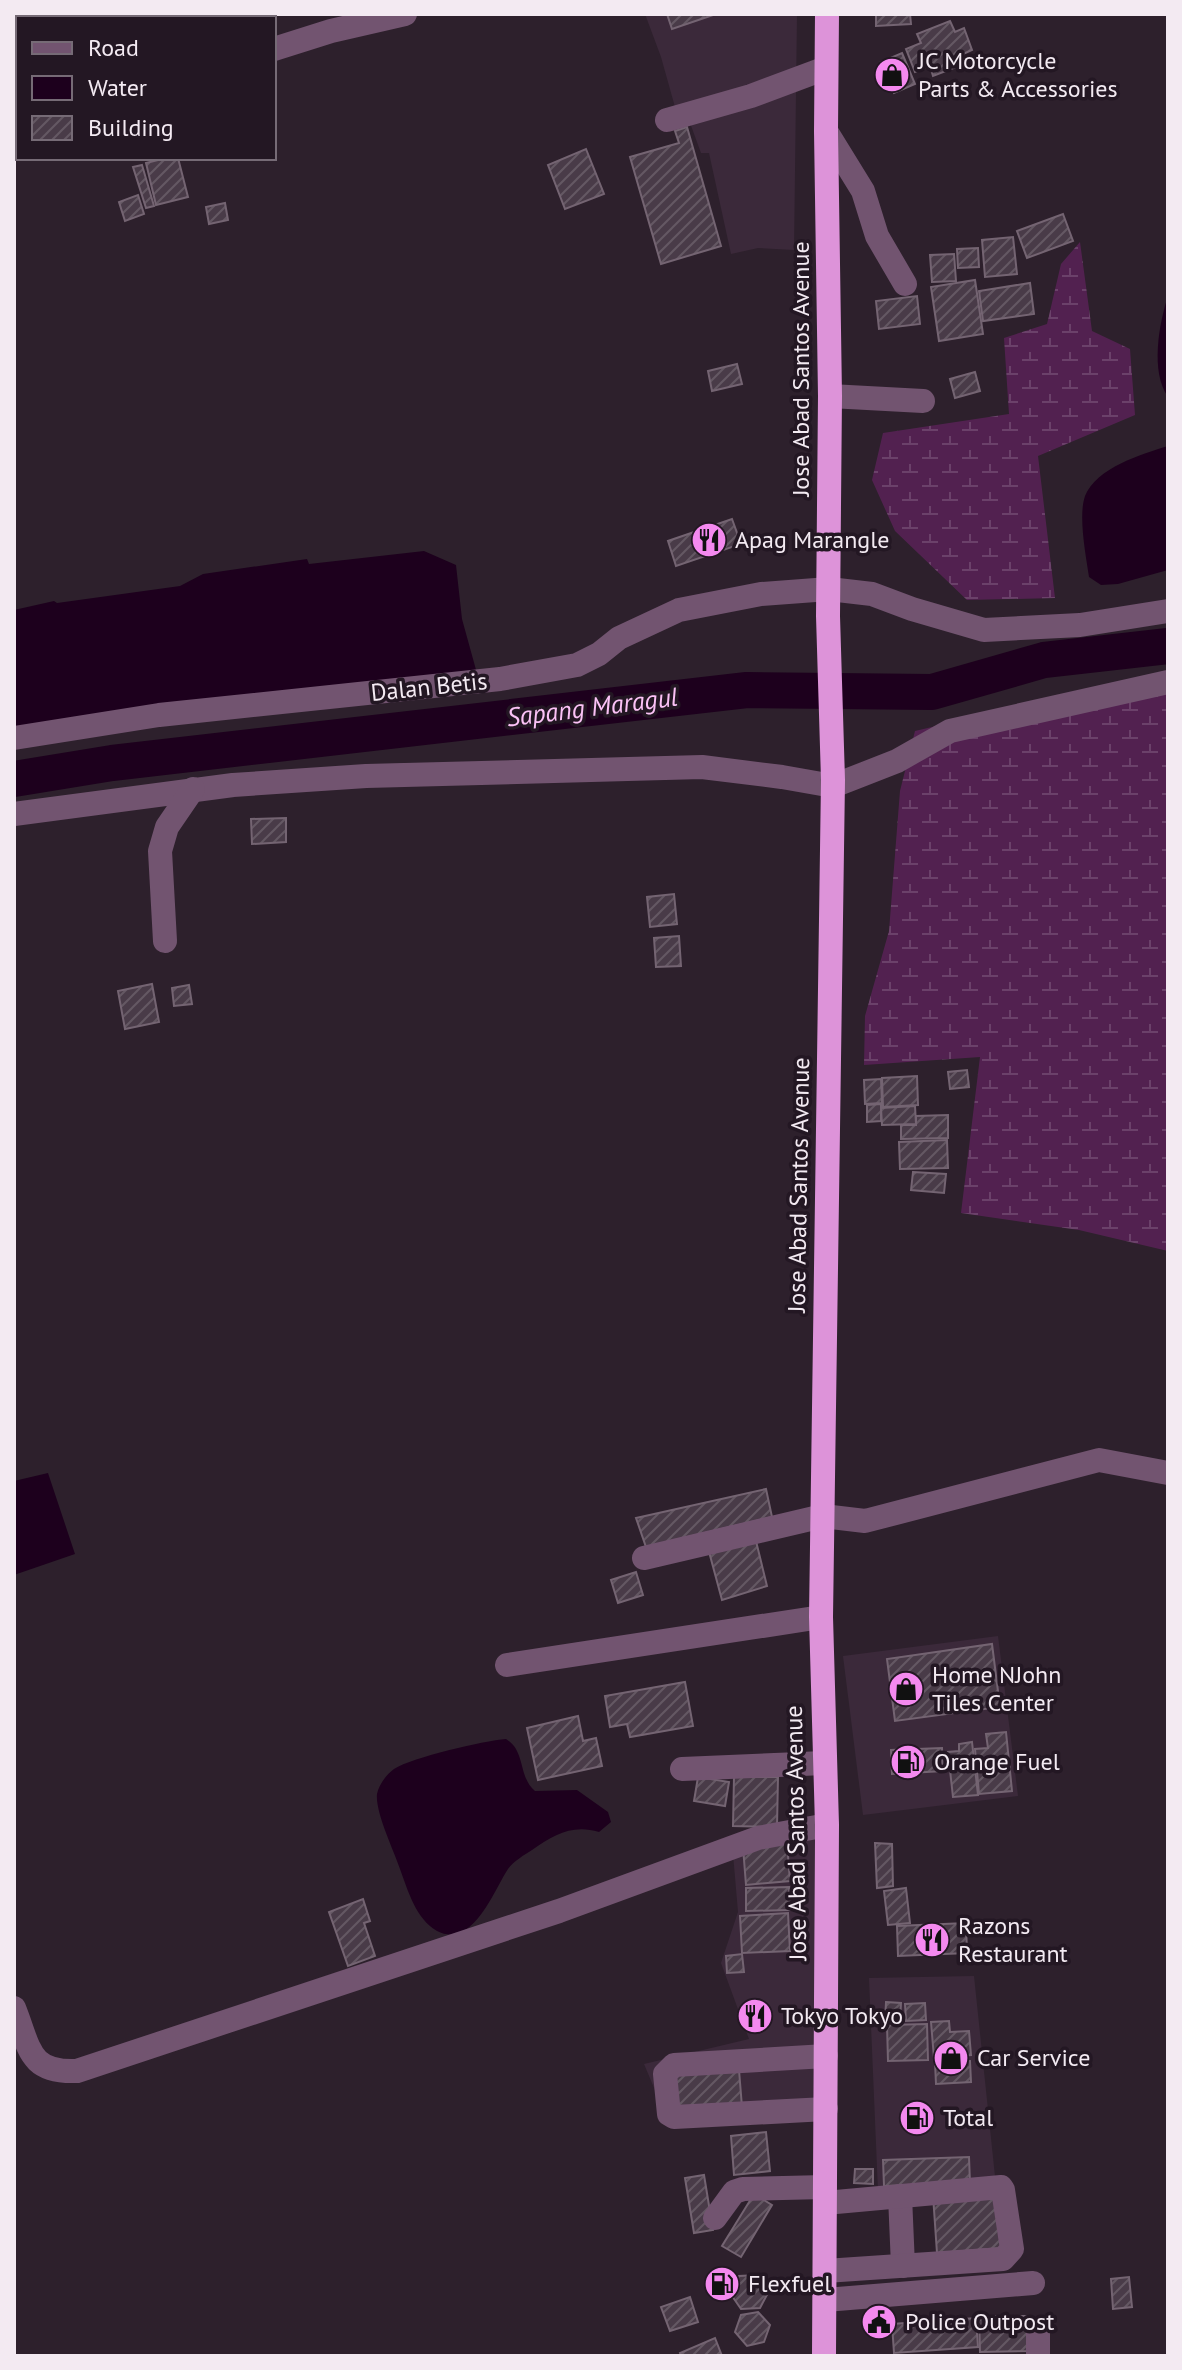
<svg xmlns="http://www.w3.org/2000/svg" width="1182" height="2370" font-family="'PT Sans',sans-serif">
<defs>
<pattern id="wetland-marsh" width="20" height="14" patternUnits="userSpaceOnUse" patternTransform="scale(2)"><rect width="20" height="14" fill="#522150"/><path d="M1 5h8M5 5V1M11 12h8M15 12V8" fill="none" stroke="#6b416a"/></pattern>
<pattern id="building-hatch" width="6" height="6" patternUnits="userSpaceOnUse" patternTransform="scale(2)"><rect width="6" height="6" fill="#493b48"/><path d="M-1 1l2-2M0 6l6-6M5 7l2-2" fill="none" stroke="#645863"/></pattern>
</defs>
<rect width="100%" height="100%" fill="#2d202c"/>
<g fill="#3b293a">
<polygon points="645,14 797,14 794,250 758,248 731,254 709,153 701,153 686,112 675,107 661,57"/>
<polygon points="998,1636 1018,1796 863,1815 843,1656"/>
<polygon points="814,1832 814,2112 670,2126 644,2064 749,2039 721,1963 738,1912 733,1854"/>
<polygon points="974,1976 996,2186 878,2191 869,1978"/>
</g>
<g fill="url(#wetland-marsh)">
<polygon points="1080,242 1092,331 1130,349 1135,415 1038,456 1055,598 967,600 895,531 872,480 883,433 1009,414 1004,338 1047,324 1061,264"/>
<polygon points="1168,690 1168,1251 1079,1230 961,1213 980,1057 864,1065 865,1016 889,931 900,791 915,731 996,712"/>
</g>
<g fill="#1d001d">
<path d="M1168,296V397C1150,372 1159,323 1168,296Z"/>
<path d="M1168,446V570L1118,584L1101,585L1089,577C1086,556 1078,516 1085,496C1096,468 1142,454 1168,446Z"/>
<polygon points="424,551 456,565 462,619 478,677 14,727 14,610 54,601 57,603 180,586 203,574 307,559 309,564"/>
<polygon points="48,1473 75,1554 14,1575 14,1481"/>
<path d="M506,1739C526,1751 518,1777 535,1791L577,1790L608,1812L611,1822L599,1832C572,1824 554,1835 532,1850C524,1855 514,1861 508,1869C495,1888 473,1950 437,1931C416,1919 408,1891 400,1869C394,1851 375,1812 377,1794C379,1784 387,1774 394,1769C413,1757 483,1741 506,1739Z"/>
</g>
<g fill="none" stroke-linecap="round" stroke-linejoin="round">
<polyline stroke="#1d001d" stroke-width="36" points="14,779 112,763 747,690 932,692 1044,660 1168,646"/>
</g>
<g fill="url(#building-hatch)" stroke="#746472" stroke-width="2">
<polygon points="667,14 716,14 672,29"/>
<polygon points="876,14 910,14 911,24 876,26"/>
<polygon points="950,21 955,32 964,28 972,50 963,54 967,63 933,76 930,66 915,72 906,49 921,43 917,34"/>
<polygon points="902,53 915,84 894,93 881,62"/>
<polygon points="687,127 721,246 661,264 630,157 679,143 675,131"/>
<polygon points="586,149 604,194 565,209 548,165"/>
<polygon points="166,158 178,158 188,197 156,205 146,163"/>
<polygon points="142,165 154,206 146,208 133,167"/>
<polygon points="138,195 144,214 125,221 119,202"/>
<polygon points="225,203 228,220 209,224 206,207"/>
<polygon points="1063,214 1073,241 1027,258 1017,231"/>
<polygon points="1013,237 1017,274 985,277 982,240"/>
<polygon points="978,248 979,267 958,268 957,249"/>
<polygon points="954,254 956,281 932,282 930,255"/>
<polygon points="975,280 983,334 939,341 931,287"/>
<polygon points="1030,283 1034,314 983,321 979,291"/>
<polygon points="917,296 920,324 879,329 876,301"/>
<polygon points="737,364 742,384 712,391 708,371"/>
<polygon points="975,372 980,391 955,398 950,379"/>
<polygon points="732,519 741,544 676,566 668,541"/>
<polygon points="286,818 286,842 252,844 251,819"/>
<polygon points="674,894 677,924 650,927 647,897"/>
<polygon points="679,936 681,966 656,967 654,938"/>
<polygon points="152,984 159,1022 125,1029 118,991"/>
<polygon points="189,985 192,1004 174,1006 172,988"/>
<polygon points="967,1070 969,1087 950,1089 948,1072"/>
<polygon points="917,1076 918,1105 883,1107 882,1078"/>
<polygon points="881,1079 882,1103 865,1104 864,1080"/>
<polygon points="881,1104 881,1121 867,1122 867,1105"/>
<polygon points="915,1106 916,1124 882,1125 881,1108"/>
<polygon points="948,1115 948,1138 901,1139 901,1125 916,1125 916,1116"/>
<polygon points="947,1140 948,1168 900,1169 899,1142"/>
<polygon points="913,1172 946,1174 944,1193 911,1190"/>
<polygon points="766,1489 772,1517 646,1547 636,1518"/>
<polygon points="755,1537 767,1586 722,1600 708,1548"/>
<polygon points="636,1572 643,1595 618,1603 611,1580"/>
<polygon points="992,1644 1000,1707 895,1721 887,1659"/>
<polygon points="685,1682 693,1726 630,1737 627,1724 610,1727 605,1696"/>
<polygon points="578,1716 583,1741 596,1738 602,1766 538,1780 527,1728"/>
<polygon points="1006,1732 1012,1791 979,1794 975,1749 988,1748 986,1734"/>
<polygon points="972,1742 978,1795 953,1797 948,1752 959,1751 959,1744"/>
<polygon points="942,1748 943,1771 892,1774 891,1750"/>
<polygon points="698,1777 729,1782 725,1806 694,1801"/>
<polygon points="734,1777 778,1777 777,1827 733,1826"/>
<polygon points="787,1843 790,1881 746,1885 743,1847"/>
<polygon points="875,1843 892,1844 893,1886 877,1888"/>
<polygon points="789,1887 790,1910 746,1911 746,1888"/>
<polygon points="906,1888 910,1923 888,1925 884,1891"/>
<polygon points="363,1899 370,1921 364,1923 375,1956 348,1966 329,1912"/>
<polygon points="788,1913 790,1951 742,1953 740,1916"/>
<polygon points="966,1923 967,1953 898,1956 897,1926"/>
<polygon points="742,1954 744,1972 727,1973 726,1956"/>
<polygon points="886,2002 901,2003 900,2022 885,2022"/>
<polygon points="925,2003 926,2020 906,2021 905,2004"/>
<polygon points="949,2021 950,2032 969,2031 971,2055 934,2058 931,2022"/>
<polygon points="927,2024 928,2060 888,2061 887,2025"/>
<polygon points="970,2061 971,2082 936,2084 935,2063"/>
<polygon points="739,2070 742,2107 678,2112 675,2075"/>
<polygon points="766,2132 770,2171 734,2175 731,2136"/>
<polygon points="969,2157 970,2183 884,2186 883,2160"/>
<polygon points="855,2169 873,2169 873,2184 854,2183"/>
<polygon points="704,2175 713,2230 694,2233 685,2178"/>
<polygon points="994,2189 1001,2248 937,2253 933,2195"/>
<polygon points="754,2194 772,2205 741,2257 722,2246"/>
<polygon points="758,2275 769,2291 760,2308 741,2309 730,2293 739,2276"/>
<polygon points="1129,2277 1132,2307 1113,2309 1111,2279"/>
<polygon points="690,2297 698,2322 670,2331 661,2307"/>
<polygon points="758,2312 770,2325 764,2342 747,2346 735,2332 741,2315"/>
<polygon points="889,2312 891,2323 870,2326 869,2315"/>
<polygon points="979,2316 1030,2316 1030,2351 980,2352"/>
<polygon points="976,2318 978,2347 894,2353 892,2324"/>
<polygon points="715,2338 722,2356 681,2356 680,2353"/>
</g>
<g fill="none" stroke-linecap="round" stroke-linejoin="round">
<g stroke="#725470" stroke-width="24">
<polyline points="140,14 142,18"/>
<polyline points="274,49 331,31 405,14"/>
<polyline points="667,120 751,96 826,68"/>
<polyline points="826,131 863,191 877,236 905,284"/>
<polyline points="830,396 923,401"/>
<polyline points="14,738 159,715 500,679 577,665 599,654 619,638 679,610 761,594 829,589 872,594 912,609 984,630 1080,625 1168,611"/>
<polyline points="14,814 233,785 366,776 702,767 782,777 833,786 897,761 950,731 1168,682"/>
<polyline points="165,941 160,851 167,827 193,789"/>
<polyline points="644,1558 823,1516 865,1521 1099,1460 1168,1473"/>
<polyline points="507,1665 821,1617"/>
<polyline points="682,1769 824,1763"/>
<path d="M14,2008C30,2048 28,2073 77,2071L559,1911L758,1838L827,1825"/>
<polyline points="826,2109 674,2117 669,2114 665,2074 674,2065 826,2056"/>
<polyline points="900,2196 903,2266"/>
<polyline points="715,2218 734,2192 743,2189 825,2187"/>
<polyline points="825,2271 1003,2259 1012,2249 1003,2190 1001,2187 825,2203"/>
<polyline points="825,2300 1033,2283"/>
<polyline points="1038,2331 1038,2356"/>
</g>
<polyline stroke="#dd93d9" stroke-width="24" points="824,2356 827,1825 821,1617 833,780 828,616 830,396 826,131 827,14"/>
</g>
<defs>
<symbol id="shop-disc" viewBox="-11 -11 22 22"><circle r="9.5" fill="#f489ef" stroke="#231723"/><path d="M-5-2.5h2.3a2.7 3.5 0 0 1 5.4 0H5L5.5 6h-11ZM-1.5-2.5h3a1.5 2.3 0 0 0-3 0Z" fill="#111"/></symbol>
<symbol id="restaurant-disc" viewBox="-11 -11 22 22"><circle r="9.5" fill="#f489ef" stroke="#231723"/><path d="M-5-6h1v4h1v-4h1v4h1v-4h1v5L-1.5 .5V6h-2V.5L-5-1ZM5-6V6H3V1.5H1.5Q1.5-4 5-6Z" fill="#111"/></symbol>
<symbol id="fuel-disc" viewBox="-11 -11 22 22"><circle r="9.5" fill="#f489ef" stroke="#231723"/><path d="M-5.5-6h7V0h2V4h1.3V-2.5L3-4.5l.8-.8L6-3V5H2.5V1h-1V6h-7ZM-4.2-4.7v3.2H.2V-4.7Z" fill="#111"/></symbol>
<symbol id="civic-disc" viewBox="-11 -11 22 22"><circle r="9.5" fill="#f489ef" stroke="#231723"/><path d="M-.6-6.5H3V-4.5H.6V-3L4-1V1h2V6H-6V1h2V-1L-.6-3ZM-1.2 2.5V6h2.4V2.5Z" fill="#111"/></symbol>
</defs>
<g fill-rule="evenodd">
<use href="#shop-disc" x="872" y="55" width="40" height="40"/>
<use href="#restaurant-disc" x="689" y="520" width="40" height="40"/>
<use href="#shop-disc" x="886" y="1669" width="40" height="40"/>
<use href="#fuel-disc" x="888" y="1742" width="40" height="40"/>
<use href="#restaurant-disc" x="912" y="1920" width="40" height="40"/>
<use href="#restaurant-disc" x="735" y="1996" width="40" height="40"/>
<use href="#shop-disc" x="931" y="2038" width="40" height="40"/>
<use href="#fuel-disc" x="897" y="2098" width="40" height="40"/>
<use href="#fuel-disc" x="702" y="2264" width="40" height="40"/>
<use href="#civic-disc" x="859" y="2302" width="40" height="40"/>
</g>
<g text-anchor="middle" stroke-width="7" stroke-linejoin="round" paint-order="stroke">
<g font-size="24" fill="#f3eaf2" stroke="#231723" text-anchor="start">
<text x="918" y="69">JC Motorcycle<tspan x="918" dy="28">Parts &amp; Accessories</tspan></text>
<text x="735" y="548">Apag Marangle</text>
<text x="932" y="1683">Home NJohn<tspan x="932" dy="28">Tiles Center</tspan></text>
<text x="934" y="1770">Orange Fuel</text>
<text x="958" y="1934">Razons<tspan x="958" dy="28">Restaurant</tspan></text>
<text x="781" y="2024">Tokyo Tokyo</text>
<text x="977" y="2066">Car Service</text>
<text x="943" y="2126">Total</text>
<text x="748" y="2292">Flexfuel</text>
<text x="905" y="2330">Police Outpost</text>
</g>
<g font-size="24" fill="#f3eaf2" stroke="#231723">
<text transform="translate(801 369) rotate(-90)" y="8">Jose Abad Santos Avenue</text>
<text transform="translate(429 687) rotate(-6)" y="8">Dalan Betis</text>
<text transform="translate(799 1185) rotate(-89)" y="8">Jose Abad Santos Avenue</text>
<text transform="translate(796 1833) rotate(-91)" y="8">Jose Abad Santos Avenue</text>
</g>
<g font-size="26" font-style="italic" fill="#fbc2f6" stroke="#231723">
<text transform="translate(592 707) rotate(-7)" y="9">Sapang Maragul</text>
</g>
</g>
<rect width="1182" height="2370" fill="none" stroke="#f3eaf2" stroke-width="32"/>
<rect x="16" y="16" width="260" height="144" fill="#231723" stroke="#766b76" stroke-width="2"/>
<rect x="32" y="42" width="40" height="12" fill="#725470" stroke="#766b76" stroke-width="2"/>
<text x="88" y="56" font-size="24" fill="#f3eaf2">Road</text>
<rect x="32" y="76" width="40" height="24" fill="#1d001d" stroke="#766b76" stroke-width="2"/>
<text x="88" y="96" font-size="24" fill="#f3eaf2">Water</text>
<rect x="32" y="116" width="40" height="24" fill="url(#building-hatch)" stroke="#766b76" stroke-width="2"/>
<text x="88" y="136" font-size="24" fill="#f3eaf2">Building</text>
</svg>
